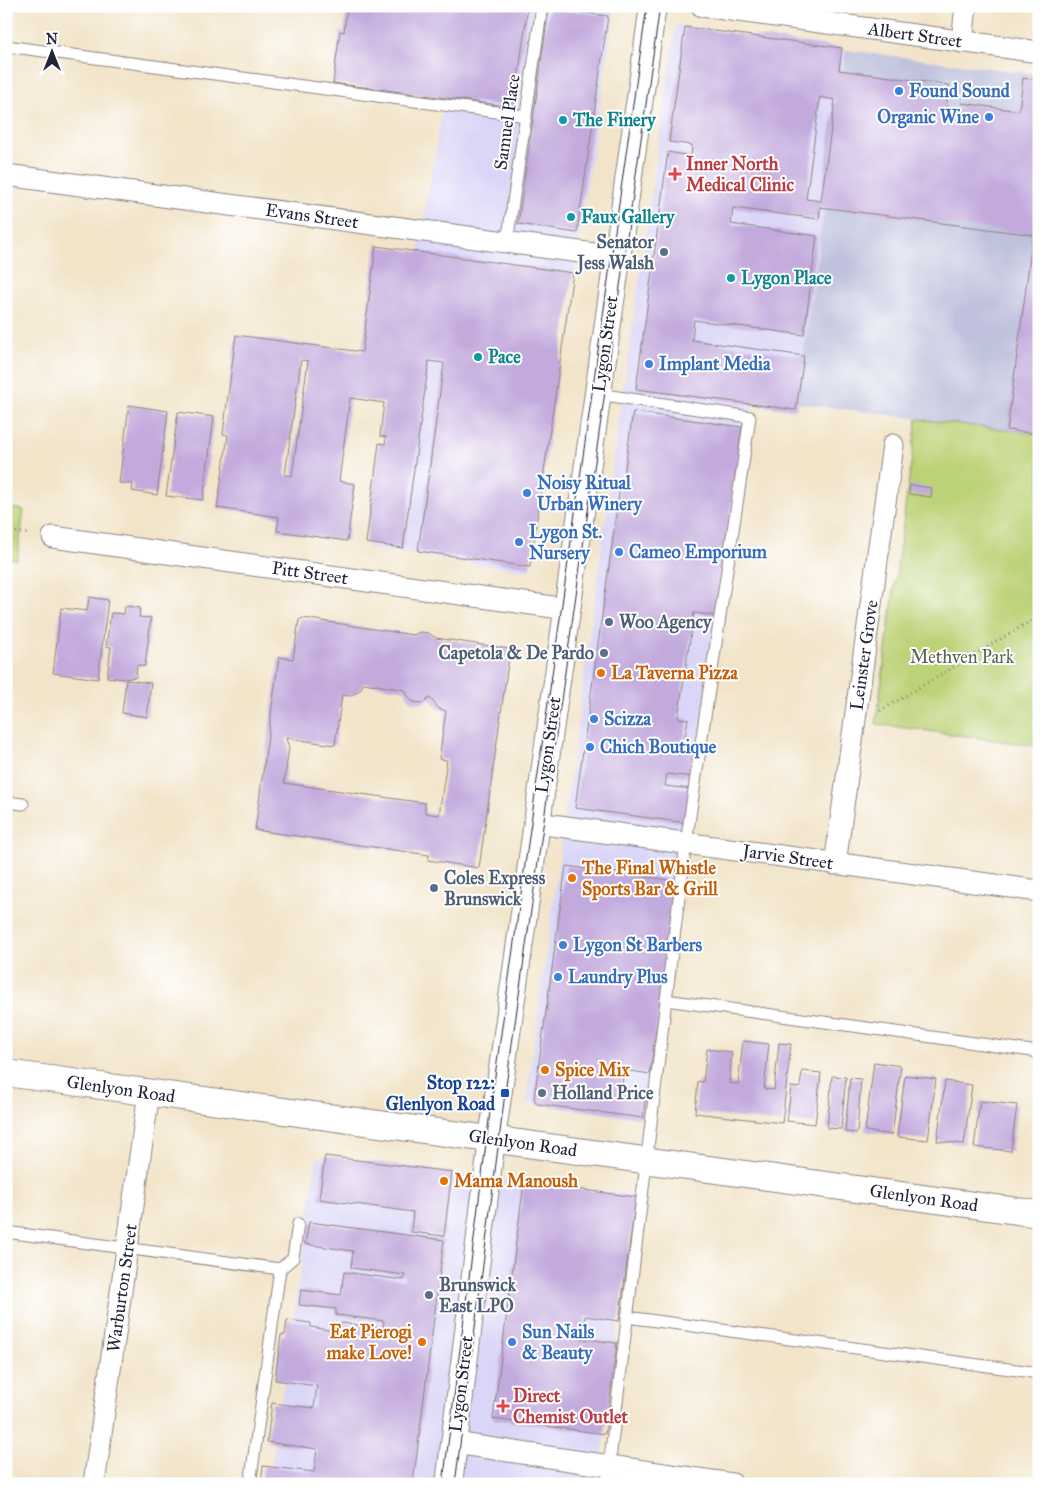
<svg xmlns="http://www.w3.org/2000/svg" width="1045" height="1490" font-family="'IM FELL Great Primer',serif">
<rect width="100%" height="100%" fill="#fff"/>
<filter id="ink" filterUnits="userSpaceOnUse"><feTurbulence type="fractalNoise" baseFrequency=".02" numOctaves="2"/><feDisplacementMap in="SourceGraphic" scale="10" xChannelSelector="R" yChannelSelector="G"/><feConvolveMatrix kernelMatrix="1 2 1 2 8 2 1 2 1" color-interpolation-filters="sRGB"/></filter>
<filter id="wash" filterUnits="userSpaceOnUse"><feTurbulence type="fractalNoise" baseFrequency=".0096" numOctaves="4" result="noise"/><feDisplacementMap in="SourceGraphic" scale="20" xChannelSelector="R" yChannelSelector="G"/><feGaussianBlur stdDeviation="1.12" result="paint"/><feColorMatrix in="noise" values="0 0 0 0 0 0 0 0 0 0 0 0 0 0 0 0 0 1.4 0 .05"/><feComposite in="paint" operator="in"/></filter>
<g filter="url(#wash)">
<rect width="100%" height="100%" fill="#f2e4c9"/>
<g fill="#dad6f7">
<polygon points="460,6 615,6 573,273 529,571 368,548"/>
<polygon points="676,25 846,50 796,410 752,405 686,843 651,1120 526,1103 622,398"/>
<polygon points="317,1158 633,1195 599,1484 269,1484"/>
</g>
<polygon fill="#c0c2dd" points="846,50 1039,74 1039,434 797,403"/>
<g fill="#bcd276" stroke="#6f7a58">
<polygon points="917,419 1039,434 1039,746 876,724"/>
<polygon points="6,507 24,510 17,560 6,558"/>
</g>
<g id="blocks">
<g fill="#c3aadd" fill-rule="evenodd">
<polygon points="347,6 528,6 514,107 333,83 340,31 344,32"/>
<polygon points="549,8 608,16 577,233 518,224"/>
<path d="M685,27L842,48L839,70L949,85L946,109L961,110L962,103L1019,111L1023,78L1039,80V434L1007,430L1033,235L820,207L819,219L733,208L731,224L817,236L804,335L694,320L692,340L804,356L796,410L636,389L668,152L691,156L692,145L669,142ZM820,97L835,100L821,201L806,199Z"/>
<path d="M376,246L573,273L530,567L418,551L444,363L429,361L403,548L366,543L379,443L385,444L386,437L380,436L384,403L350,398L339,481L355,484L347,541L277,531L279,517L217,508L228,435L223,434L236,335L362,352ZM301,360L308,361L292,476L285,475Z"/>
<polygon points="129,405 168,411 157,495 132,491 133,484 119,483"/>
<polygon points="178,412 214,417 203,500 166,496"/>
<polygon points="633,412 742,427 716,616 694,613 678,718 688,719 684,744 698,746 693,777 667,774 665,786 691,789 687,823 575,808 620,487 622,488"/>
<polygon points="910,485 932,488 931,497 909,494"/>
<polygon points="89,597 108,600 98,679 53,673 61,608 87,611"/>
<polygon points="125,606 140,608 139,617 151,618 145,666 137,665 136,677 125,679 107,677 111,647 106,646 111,613 124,614"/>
<path d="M303,618L413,635L420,632L428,633L436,638L510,649L479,868L428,860L429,855L255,830L279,657L293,659L299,620ZM364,683L405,690L407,695L413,702L423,703L430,698L439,709L446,711L439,759L447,760L439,815L425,813V803L284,783L289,748L286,738L335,745L342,695L351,696L360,690Z"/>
<polygon points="126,680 151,683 147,717 122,713"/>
<polygon points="566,866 677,881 650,1074 624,1070 621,1092 646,1095 643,1118 537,1104 534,1099"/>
<polygon points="743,1041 769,1044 764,1089 774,1090 779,1043 791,1044 782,1123 695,1113 698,1081 703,1082 707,1049 732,1052 729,1083 738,1084"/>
<polygon points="874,1062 901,1066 892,1135 865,1131"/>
<polygon points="802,1071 821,1073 815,1124 787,1121 791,1087 800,1088"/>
<polygon points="905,1075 936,1079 928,1140 897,1137"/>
<polygon points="832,1076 846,1077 841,1129 827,1128"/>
<polygon points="850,1078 861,1079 857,1133 845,1132"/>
<polygon points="945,1081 972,1085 964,1144 937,1141"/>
<polygon points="980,1101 1017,1105 1011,1151 974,1147"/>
<polygon points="325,1156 452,1172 444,1236 411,1232 413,1212 319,1199"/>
<polygon points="524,1182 636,1197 619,1321 585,1316 583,1333 562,1330 561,1336 617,1343 605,1434 493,1419"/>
<polygon points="309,1222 444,1240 413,1484 261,1484 263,1466 314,1472 317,1449 267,1442 272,1403 314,1408 317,1386 275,1380 281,1335 285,1335 287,1320 311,1323 311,1327 340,1332 341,1323 383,1328 384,1321 336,1315 336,1309 299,1305 301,1290 341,1295 344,1272 404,1280 405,1275 351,1268 353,1251 305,1244"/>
<polygon points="496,1480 514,1483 513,1484 495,1484"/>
</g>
</g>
</g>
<g filter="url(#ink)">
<use href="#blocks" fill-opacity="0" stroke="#8a8382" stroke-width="1"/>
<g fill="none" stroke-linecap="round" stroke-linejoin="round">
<defs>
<g id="service">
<polyline points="820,22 822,6"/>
<polyline points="6,46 526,116"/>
<polyline points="507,243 542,6"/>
<polyline points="598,394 750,417 686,843 666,1000 1039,1052"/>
<polyline points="6,802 23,804"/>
<polyline points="6,1232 280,1269"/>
<polyline points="627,1317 1039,1373"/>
<polyline points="250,1484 280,1269 293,1258 298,1224"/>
<polyline points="607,1484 666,1000"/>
</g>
<g id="minor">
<polyline points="702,6 1039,52"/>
<polyline points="962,42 966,6"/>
<polyline points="6,175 617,257"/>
<polyline points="53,537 567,609"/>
<polyline points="537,823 1039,891"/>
<polyline points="835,864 893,445"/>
<polyline points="454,1443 732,1484"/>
<polyline points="94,1484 149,1092"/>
</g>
<g id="tertiary">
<polyline points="6,1073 1039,1214"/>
<polyline points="449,1484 492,1139 653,6"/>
</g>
</defs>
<use href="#service" stroke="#8a8382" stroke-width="13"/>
<use href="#minor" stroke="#8a8382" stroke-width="23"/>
<use href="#tertiary" stroke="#8a8382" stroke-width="28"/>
<g stroke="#8a8382" stroke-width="3" stroke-dasharray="1 4" stroke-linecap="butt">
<polyline points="6,531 30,534"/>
<polyline points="880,711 1039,616"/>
</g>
<use href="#service" stroke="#fff" stroke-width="11"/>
<use href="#minor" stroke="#fff" stroke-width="21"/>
<use href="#tertiary" stroke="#fff" stroke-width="26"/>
<g stroke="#22223b" stroke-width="1">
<polyline points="443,1484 491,1104 647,6"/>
<polyline points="455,1484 505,1093 660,6"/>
</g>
</g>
</g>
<g fill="#3f7fe0" stroke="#fff" stroke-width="2">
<circle cx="899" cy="91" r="5"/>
<circle cx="989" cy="117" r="5"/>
<circle cx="649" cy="364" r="5"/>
<circle cx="527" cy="493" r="5"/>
<circle cx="519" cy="542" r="5"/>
<circle cx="619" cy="552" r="5"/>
<circle cx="594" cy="719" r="5"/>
<circle cx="590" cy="747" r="5"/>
<circle cx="563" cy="945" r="5"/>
<circle cx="558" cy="977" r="5"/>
<circle cx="512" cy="1342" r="5"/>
</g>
<g fill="#0f9aa8" stroke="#fff" stroke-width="2">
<circle cx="563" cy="120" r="5"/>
<circle cx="571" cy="217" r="5"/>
<circle cx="731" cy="278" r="5"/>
<circle cx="478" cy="357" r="5"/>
</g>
<g fill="#e0444e" stroke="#fff" stroke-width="2">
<path d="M672.5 166.5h5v5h5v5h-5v5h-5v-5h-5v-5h5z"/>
<path d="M500.5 1398.5h5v5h5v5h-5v5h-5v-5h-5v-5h5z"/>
</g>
<g fill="#5c6f8a" stroke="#fff" stroke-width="2">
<circle cx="664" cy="252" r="5"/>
<circle cx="609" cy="622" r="5"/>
<circle cx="604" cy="653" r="5"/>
<circle cx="434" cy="888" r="5"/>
<circle cx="542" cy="1093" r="5"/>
<circle cx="429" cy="1295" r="5"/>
</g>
<g fill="#e8710a" stroke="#fff" stroke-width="2">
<circle cx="601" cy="673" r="5"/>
<circle cx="572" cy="878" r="5"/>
<circle cx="545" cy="1070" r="5"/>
<circle cx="444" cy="1181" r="5"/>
<circle cx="422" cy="1342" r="5"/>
</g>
<rect fill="#1a4fb4" stroke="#fff" stroke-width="2" x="500" y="1088" width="10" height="10" rx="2.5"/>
<g text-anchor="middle" stroke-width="4" stroke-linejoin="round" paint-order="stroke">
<g font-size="18" fill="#22223b" stroke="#fff">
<text transform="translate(915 35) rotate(8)" y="6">Albert Street</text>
<text transform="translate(507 122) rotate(-82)" y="6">Samuel Place</text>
<text transform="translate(312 216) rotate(8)" y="6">Evans Street</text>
<text transform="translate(605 344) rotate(-82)" y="6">Lygon Street</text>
<text transform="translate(310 573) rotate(8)" y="6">Pitt Street</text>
<text transform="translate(864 655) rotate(-82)" y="6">Leinster Grove</text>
<text transform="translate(548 745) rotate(-82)" y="6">Lygon Street</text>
<text transform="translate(788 857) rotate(8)" y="6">Jarvie Street</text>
<text transform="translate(121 1089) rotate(8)" y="6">Glenlyon Road</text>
<text transform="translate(523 1143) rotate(8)" y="6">Glenlyon Road</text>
<text transform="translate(924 1198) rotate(8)" y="6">Glenlyon Road</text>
<text transform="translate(122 1288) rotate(-82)" y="6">Warburton Street</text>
<text transform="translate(461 1384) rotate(-83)" y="6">Lygon Street</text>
</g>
<g font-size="18" font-weight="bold" fill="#366cbe" stroke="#fff" text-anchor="start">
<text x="909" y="97">Found Sound</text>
<text x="979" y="123" text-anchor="end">Organic Wine</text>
<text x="659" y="370">Implant Media</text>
<text x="537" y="489">Noisy Ritual<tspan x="537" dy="21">Urban Winery</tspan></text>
<text x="529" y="538">Lygon St.<tspan x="529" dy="21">Nursery</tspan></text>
<text x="629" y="558">Cameo Emporium</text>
<text x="604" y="725">Scizza</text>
<text x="600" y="753">Chich Boutique</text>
<text x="573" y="951">Lygon St Barbers</text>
<text x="568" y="983">Laundry Plus</text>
<text x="522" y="1338">Sun Nails<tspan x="522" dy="21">&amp; Beauty</tspan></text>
</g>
<g font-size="18" font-weight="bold" fill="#0d838f" stroke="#fff" text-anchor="start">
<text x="573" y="126">The Finery</text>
<text x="581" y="223">Faux Gallery</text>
<text x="741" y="284">Lygon Place</text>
<text x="488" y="363">Pace</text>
</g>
<g font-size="18" font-weight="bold" fill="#be3a42" stroke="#fff" text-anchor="start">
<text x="686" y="170">Inner North<tspan x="686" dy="21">Medical Clinic</tspan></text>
<text x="513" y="1402">Direct<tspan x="513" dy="21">Chemist Outlet</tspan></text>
</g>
<g font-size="18" font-weight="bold" fill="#4e5e75" stroke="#fff" text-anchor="start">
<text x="654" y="248" text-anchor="end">Senator<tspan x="654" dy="21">Jess Walsh</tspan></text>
<text x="619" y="628">Woo Agency</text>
<text x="594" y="659" text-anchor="end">Capetola &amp; De Pardo</text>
<text x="444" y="884">Coles Express<tspan x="444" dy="21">Brunswick</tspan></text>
<text x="552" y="1099">Holland Price</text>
<text x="439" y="1291">Brunswick<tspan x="439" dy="21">East LPO</tspan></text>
</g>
<g font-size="18" fill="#586050" stroke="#fff">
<text x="962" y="663">Methven Park</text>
</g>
<g font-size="18" font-weight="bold" fill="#c56008" stroke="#fff" text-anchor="start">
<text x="611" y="679">La Taverna Pizza</text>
<text x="582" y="874">The Final Whistle<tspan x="582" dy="21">Sports Bar &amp; Grill</tspan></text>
<text x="555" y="1076">Spice Mix</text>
<text x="454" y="1187">Mama Manoush</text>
<text x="412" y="1338" text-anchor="end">Eat Pierogi<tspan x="412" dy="21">make Love!</tspan></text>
</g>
<g font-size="18" font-weight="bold" fill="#164399" stroke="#fff" text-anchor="end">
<text x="495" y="1089">Stop 122:<tspan x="495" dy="21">Glenlyon Road</tspan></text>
</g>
</g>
<rect width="1045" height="1490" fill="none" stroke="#fff" stroke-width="25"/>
<g transform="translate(52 52)" stroke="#ffffff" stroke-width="4" paint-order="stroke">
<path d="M0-4L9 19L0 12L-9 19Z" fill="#22223b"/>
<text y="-8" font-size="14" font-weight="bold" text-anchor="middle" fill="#22223b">N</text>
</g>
</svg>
